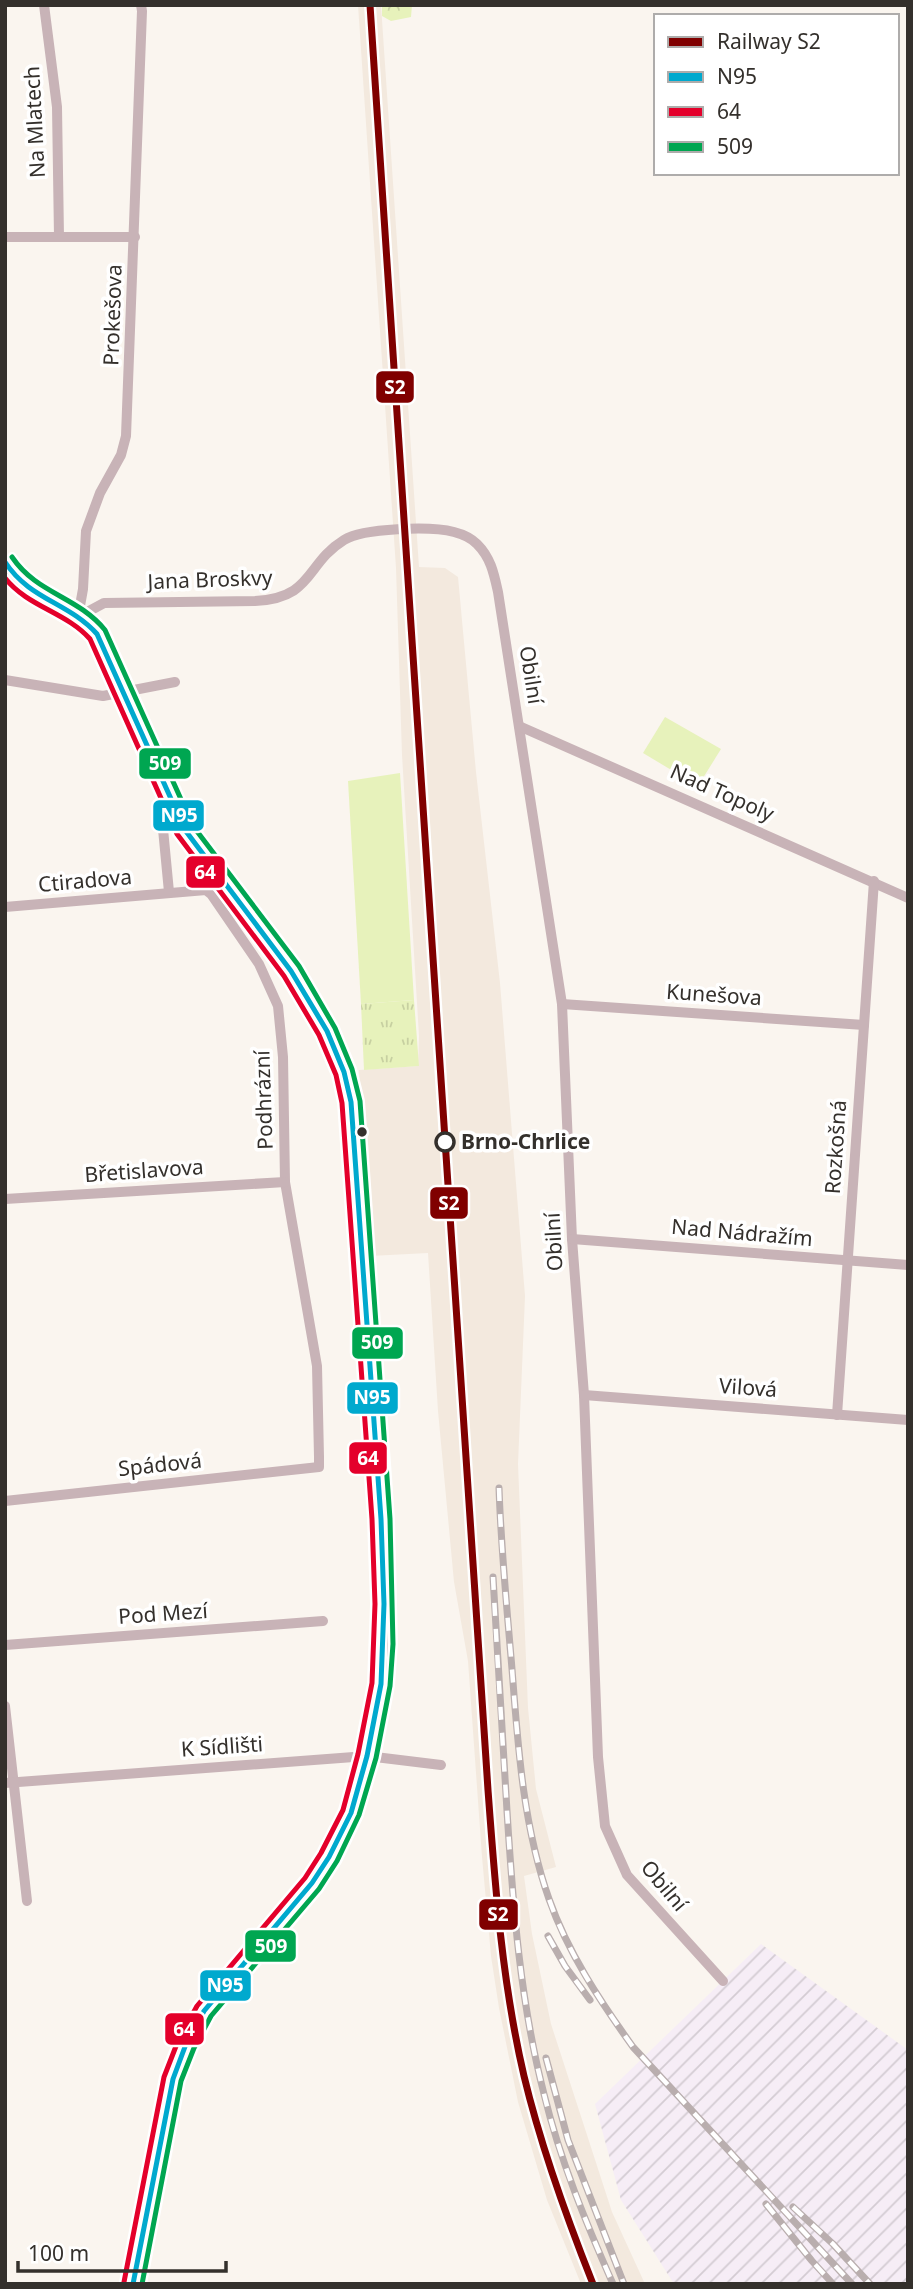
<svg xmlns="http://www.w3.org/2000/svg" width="913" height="2289" font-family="'Noto Sans',sans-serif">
<defs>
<pattern id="industrial-furrows" width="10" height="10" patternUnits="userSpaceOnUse" patternTransform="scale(1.75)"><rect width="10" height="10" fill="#f6edf6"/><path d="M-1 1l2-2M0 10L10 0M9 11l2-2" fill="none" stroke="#d4ccd3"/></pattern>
<pattern id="forest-crowns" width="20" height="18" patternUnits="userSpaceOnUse" patternTransform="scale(1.75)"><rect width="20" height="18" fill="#e7f2bb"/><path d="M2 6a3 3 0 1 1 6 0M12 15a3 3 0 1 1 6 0" fill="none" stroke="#c7d0a1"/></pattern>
<pattern id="park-tufts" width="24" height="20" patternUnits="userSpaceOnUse" patternTransform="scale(1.75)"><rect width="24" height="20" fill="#e7f2bb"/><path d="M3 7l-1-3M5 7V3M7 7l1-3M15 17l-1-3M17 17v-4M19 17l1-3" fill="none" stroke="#c7d0a1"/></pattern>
</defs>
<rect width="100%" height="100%" fill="#faf5ef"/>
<polygon fill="url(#industrial-furrows)" points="761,1944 908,2050 908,2284 674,2284 621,2200 595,2104"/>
<polygon fill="#f3e9de" points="358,5 381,5 419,567 445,568 458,577 476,772 500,983 525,1296 518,1464 528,1708 536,1789 556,1867 524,1876 532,1934 551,2024 612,2212 645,2284 581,2284 547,2200 518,2102 499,2008 491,1956 482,1857 468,1661 454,1582 438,1411 428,1253 370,1256 359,1070 418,1066 419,1036 402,755 396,568"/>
<g fill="#e7f2bb">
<polygon points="665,717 721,749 698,786 643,753"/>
<polygon points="400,773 414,1000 361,1004 348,781"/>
</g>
<polygon fill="url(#forest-crowns)" points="382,5 412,5 411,17 391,21 382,16"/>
<polygon fill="url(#park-tufts)" points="414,1000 419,1066 364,1070 361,1004"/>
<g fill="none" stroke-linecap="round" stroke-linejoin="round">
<g stroke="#c8b3b7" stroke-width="10">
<polyline points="44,5 57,107 59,237"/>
<polyline points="5,237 135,237"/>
<path d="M5,562C26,604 73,600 97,634L185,830L291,971L327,1031L344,1072L351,1102L355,1159L381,1519L384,1604V1644L381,1684L367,1756L351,1813L329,1857L312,1883L273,1931L204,2011L186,2044L173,2079L133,2284"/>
<path d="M78,617L104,603L255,601C314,598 305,564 344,540C363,528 431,526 454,532C462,534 471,538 477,544C491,558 494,574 498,592L562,1004L572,1239L584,1395L598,1757L605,1826L627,1875L723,1981"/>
<polyline points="78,617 83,589 86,531 100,493 121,455 126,436 142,11 141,5"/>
<polyline points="5,680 103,696 175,682"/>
<polyline points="519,726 908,898"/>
<polyline points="167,792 161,808 169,892"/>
<polyline points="5,907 206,890 211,894 259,964 278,1006 283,1057 285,1182 317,1366 319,1457 319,1467 5,1501"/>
<polyline points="562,1004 864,1025"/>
<polyline points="5,1199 285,1182"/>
<polyline points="572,1239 908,1265"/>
<polyline points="584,1395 908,1420"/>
<polyline points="837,1415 874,881"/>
<polyline points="5,1645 323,1621"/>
<polyline points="5,1706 27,1901"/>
<polyline points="5,1783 367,1756 441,1765"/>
</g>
<defs>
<g id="rail">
<path d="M499,1488C501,1549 507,1609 512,1669C518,1747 523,1825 549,1899C568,1953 600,2001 633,2047L852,2284"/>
<path d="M493,1577C497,1655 502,1733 507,1811C513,1906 520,2001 544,2094C560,2160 586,2223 613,2284"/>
<polyline points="548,1936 565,1966 590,2000"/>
<polyline points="546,2058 568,2140 624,2284"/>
<polyline points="766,2204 812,2261 833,2284"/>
<polyline points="793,2207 833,2244 870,2284"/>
</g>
</defs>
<use href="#rail" stroke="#b9aeae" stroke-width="7"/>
<use href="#rail" stroke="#fff" stroke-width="4.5" stroke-dasharray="13" stroke-linecap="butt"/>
<defs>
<path id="bus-1" d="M5,562C30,600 68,602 97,634L185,830L291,971L327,1031L344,1072L351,1102L381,1519L384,1604L381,1684L367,1756L351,1813L329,1857L312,1883L204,2011L186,2044L173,2079L133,2284"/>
<path id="bus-2" d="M5,578C28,607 66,612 90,639L177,834L284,976L319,1035L336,1075L342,1103L372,1519L375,1604L372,1683L358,1754L343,1810L321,1853L305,1878L197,2006L178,2041L164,2077L124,2282"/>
<path id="bus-3" d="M12,557C37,594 77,596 105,630L193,826L299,966L335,1028L352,1069L360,1101L390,1519L393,1644L390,1686L376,1758L359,1815L337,1861L319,1889L211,2016L194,2048L181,2081L142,2284"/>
</defs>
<use href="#bus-1" stroke="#fff" stroke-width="10"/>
<use href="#bus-2" stroke="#fff" stroke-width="10"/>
<use href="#bus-3" stroke="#fff" stroke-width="10"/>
<use href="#bus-1" stroke="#00a9ce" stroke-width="5"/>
<use href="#bus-2" stroke="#e4002b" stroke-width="5"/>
<use href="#bus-3" stroke="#00a651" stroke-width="5"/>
<defs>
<path id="rail-1" d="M370,5L488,1790C495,1885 502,1982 524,2076C541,2147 566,2216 593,2284"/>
</defs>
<use href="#rail-1" stroke="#fff" stroke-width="12"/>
<use href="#rail-1" stroke="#800000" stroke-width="7"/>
</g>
<circle fill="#34302c" stroke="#fff" stroke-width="2.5" cx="362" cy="1132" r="6"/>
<circle fill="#fff" stroke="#34302c" stroke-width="3.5" cx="445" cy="1142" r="9"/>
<g text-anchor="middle" stroke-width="7" stroke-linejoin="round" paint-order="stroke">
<g font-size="21" fill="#34302c" stroke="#fff">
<text transform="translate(35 122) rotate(-93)" y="7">Na Mlatech</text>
<text transform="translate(113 315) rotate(-88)" y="7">Prokešova</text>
<text transform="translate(210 580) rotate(-2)" y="7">Jana Broskvy</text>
<text transform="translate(531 675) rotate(81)" y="7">Obilní</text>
<text transform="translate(722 793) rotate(24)" y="7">Nad Topoly</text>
<text transform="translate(85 881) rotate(-5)" y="7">Ctiradova</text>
<text transform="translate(714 995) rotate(4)" y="7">Kunešova</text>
<text transform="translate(264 1100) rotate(-92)" y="7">Podhrázní</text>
<text transform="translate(836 1147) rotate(-86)" y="7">Rozkošná</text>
<text transform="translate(144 1171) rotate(-4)" y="7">Břetislavova</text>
<text transform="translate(742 1233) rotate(5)" y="7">Nad Nádražím</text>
<text transform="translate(554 1242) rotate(-93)" y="7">Obilní</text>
<text transform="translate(748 1388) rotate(4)" y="7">Vilová</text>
<text transform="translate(160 1465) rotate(-6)" y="7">Spádová</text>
<text transform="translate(163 1614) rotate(-4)" y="7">Pod Mezí</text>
<text transform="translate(222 1747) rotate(-4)" y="7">K Sídlišti</text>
<text transform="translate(664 1886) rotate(50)" y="7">Obilní</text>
</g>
<g font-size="21" font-weight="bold" fill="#34302c" stroke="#fff" text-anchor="start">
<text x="461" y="1149">Brno-Chrlice</text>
</g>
</g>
<g stroke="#fff" stroke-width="2.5">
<rect x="375" y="370" width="40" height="34" rx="7" fill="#800000"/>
<rect x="138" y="747" width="54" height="33" rx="7" fill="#00a651"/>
<rect x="152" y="799" width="53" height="33" rx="7" fill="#00a9ce"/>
<rect x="185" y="855" width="41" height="34" rx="7" fill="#e4002b"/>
<rect x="429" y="1186" width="40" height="34" rx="7" fill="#800000"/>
<rect x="351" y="1326" width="53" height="34" rx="7" fill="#00a651"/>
<rect x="346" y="1381" width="53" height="34" rx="7" fill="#00a9ce"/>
<rect x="348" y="1441" width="40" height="34" rx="7" fill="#e4002b"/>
<rect x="478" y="1898" width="41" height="33" rx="7" fill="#800000"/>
<rect x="244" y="1929" width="53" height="34" rx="7" fill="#00a651"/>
<rect x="199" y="1969" width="53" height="33" rx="7" fill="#00a9ce"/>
<rect x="164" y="2012" width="41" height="34" rx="7" fill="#e4002b"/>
</g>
<g font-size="19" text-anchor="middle" font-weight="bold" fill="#fff">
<text x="395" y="394">S2</text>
<text x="165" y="770">509</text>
<text x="179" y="822">N95</text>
<text x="205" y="879">64</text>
<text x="449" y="1210">S2</text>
<text x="377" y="1349">509</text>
<text x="372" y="1404">N95</text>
<text x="368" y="1465">64</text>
<text x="498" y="1921">S2</text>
<text x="271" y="1953">509</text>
<text x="225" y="1992">N95</text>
<text x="184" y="2036">64</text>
</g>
<rect width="913" height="2289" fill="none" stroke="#34302c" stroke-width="14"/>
<rect x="654" y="14" width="245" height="161" fill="#ffffff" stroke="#aeacab" stroke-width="2"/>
<rect x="668" y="37" width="35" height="10" fill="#800000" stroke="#aeacab" stroke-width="2"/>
<text x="717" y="49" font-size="21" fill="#34302c">Railway S2</text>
<rect x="668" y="72" width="35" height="10" fill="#00a9ce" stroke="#aeacab" stroke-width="2"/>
<text x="717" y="84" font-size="21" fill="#34302c">N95</text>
<rect x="668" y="107" width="35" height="10" fill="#e4002b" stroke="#aeacab" stroke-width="2"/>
<text x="717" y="119" font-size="21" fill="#34302c">64</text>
<rect x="668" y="142" width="35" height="10" fill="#00a651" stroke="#aeacab" stroke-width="2"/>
<text x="717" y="154" font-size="21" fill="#34302c">509</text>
<path d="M18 2261v10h208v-10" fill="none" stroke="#34302c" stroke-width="3.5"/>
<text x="28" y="2261" font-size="21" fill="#34302c" stroke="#ffffff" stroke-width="5" paint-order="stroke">100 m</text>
</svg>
